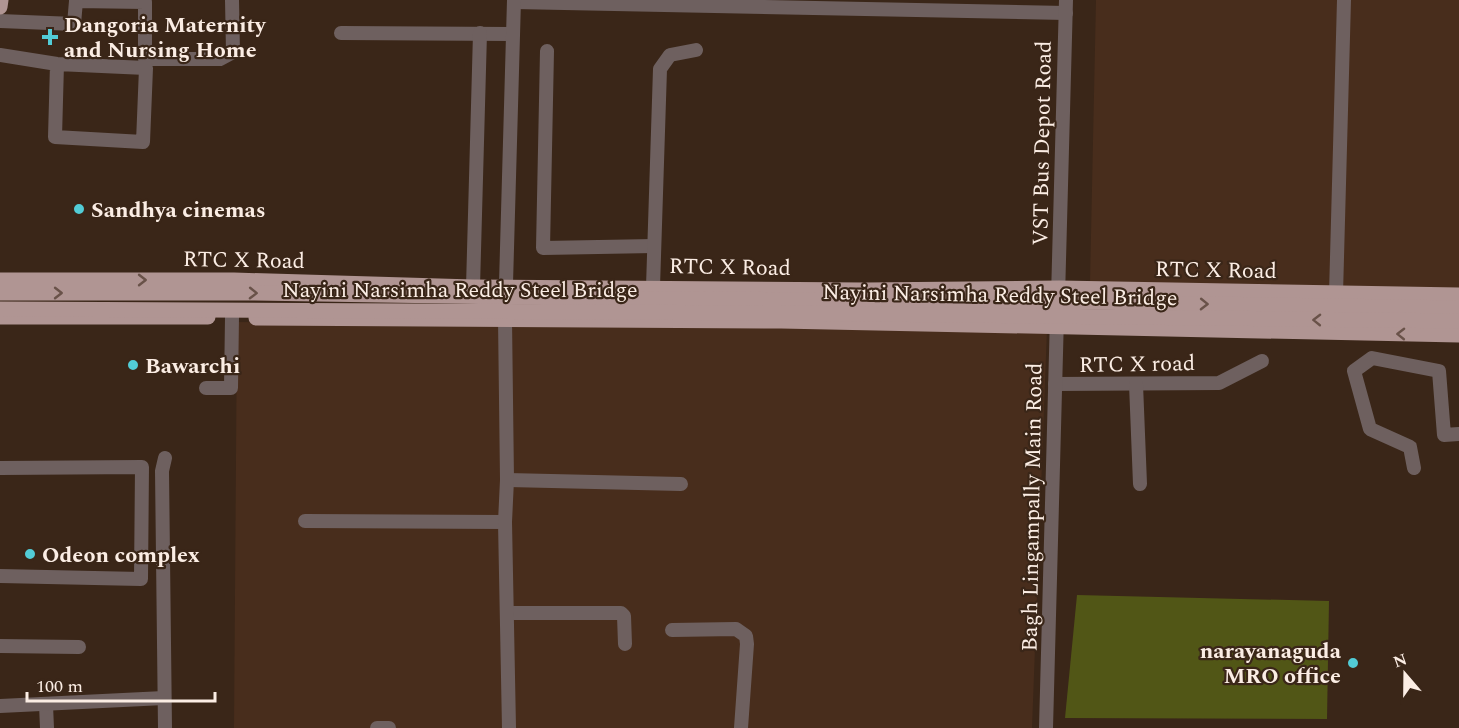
<svg xmlns="http://www.w3.org/2000/svg" width="1459" height="728" font-family="Spectral,serif">
<rect width="100%" height="100%" fill="#3a2618"/>
<g fill="#482d1c">
<polygon points="1096,0 1459,0 1459,291 1090,283"/>
<polygon points="237,322 1047,329 1032,728 234,728"/>
</g>
<polygon fill="#515616" points="1077,595 1329,601 1327,719 1065,718"/>
<g fill="none" stroke-linecap="round" stroke-linejoin="round">
<g stroke="#6e605f" stroke-width="14">
<polyline points="514,2 1066,13"/>
<polyline points="0,21 74,24 76,1 145,2 145,59 220,59 233,52 232,0"/>
<polyline points="341,33 513,34"/>
<polyline points="547,51 543,248 654,246"/>
<polyline points="0,55 57,64 146,68 143,142 55,137 57,64"/>
<polyline points="473,287 480,33"/>
<polyline points="653,287 660,69 670,55 696,50"/>
<polyline points="1336,294 1344,0"/>
<polyline points="1058,297 1066,0"/>
<polyline points="1055,384 1219,383 1262,361"/>
<polyline points="1136,384 1140,484"/>
<polyline points="206,388 231,388 232,317"/>
<polyline points="0,468 142,467 141,579 0,576"/>
<polyline points="1414,468 1410,447 1370,429 1354,371 1372,358 1439,371 1444,435 1459,434"/>
<polyline points="507,480 681,484"/>
<polyline points="305,521 505,522"/>
<polyline points="507,613 621,613 624,616 625,644"/>
<polyline points="672,630 736,629 746,636 747,644 741,728"/>
<polyline points="0,646 79,647"/>
<polyline points="46,705 47,728"/>
<polyline points="0,706 164,698"/>
<polyline points="165,728 162,471 165,458"/>
<polyline points="377,728 389,728"/>
<polyline points="509,728 505,522 507,480 505,319 514,0"/>
<polyline points="1046,728 1057,316"/>
</g>
<g stroke="#b09593" stroke-width="15">
<polyline points="0,7 1,0"/>
<polyline points="0,280 234,280 473,287 865,290 1059,288 1459,295"/>
<polyline points="0,317 208,317"/>
<polyline points="256,318 781,321 1459,335"/>
</g>
<g stroke="#b09593" stroke-width="15">
<polyline points="0,293 249,293 580,298 1086,302 1459,308"/>
<polyline points="0,309 780,313 1459,321"/>
</g>
</g>
<defs><path id="oneway-chevron" d="M-2-3.5L2.5 0L-2 3.5" fill="none" stroke-width="1.6" stroke-linecap="round" stroke-linejoin="round" transform="scale(1.5)"/></defs>
<g stroke="#695249">
<use href="#oneway-chevron" transform="translate(142 280)"/>
<use href="#oneway-chevron" transform="translate(58 293)"/>
<use href="#oneway-chevron" transform="translate(253 293) rotate(1)"/>
<use href="#oneway-chevron" transform="translate(1204 304) rotate(1)"/>
<use href="#oneway-chevron" transform="translate(1317 320) rotate(-179)"/>
<use href="#oneway-chevron" transform="translate(1401 334) rotate(-179)"/>
</g>
<g fill="#52ccd6" stroke="#3a2618" stroke-width="2">
<path d="M47 28h6v6h6v6h-6v6h-6v-6h-6v-6h6z"/>
<circle cx="79" cy="209" r="6"/>
<circle cx="133" cy="365" r="6"/>
<circle cx="30" cy="554" r="6"/>
<circle cx="1353" cy="663" r="6"/>
</g>
<g text-anchor="middle" stroke-width="4.5" stroke-linejoin="round" paint-order="stroke">
<g font-size="22" font-weight="bold" fill="#fbede4" stroke="#3a2618" text-anchor="start">
<text x="64" y="32">Dangoria Maternity<tspan x="64" dy="25">and Nursing Home</tspan></text>
<text x="91" y="217">Sandhya cinemas</text>
<text x="145" y="373">Bawarchi</text>
<text x="42" y="562">Odeon complex</text>
<text x="1341" y="658" text-anchor="end">narayanaguda<tspan x="1341" dy="25">MRO office</tspan></text>
</g>
<g font-size="22" fill="#fbede4" stroke="#3a2618">
<text transform="translate(1041 143) rotate(-89)" y="8">VST Bus Depot Road</text>
<text transform="translate(244 259) rotate(1)" y="8">RTC X Road</text>
<text transform="translate(730 266) rotate(1)" y="8">RTC X Road</text>
<text transform="translate(1216 269) rotate(1)" y="8">RTC X Road</text>
<text x="460" y="297">Nayini Narsimha Reddy Steel Bridge</text>
<text transform="translate(1000 294) rotate(1)" y="8">Nayini Narsimha Reddy Steel Bridge</text>
<text transform="translate(1137 363) rotate(-1)" y="8">RTC X road</text>
<text transform="translate(1031 507) rotate(-89)" y="8">Bagh Lingampally Main Road</text>
</g>
</g>
<g transform="translate(1405 674) rotate(340)" stroke="#3a2618" stroke-width="4.5" paint-order="stroke">
<path d="M0-4.5L10 22L0 15L-10 22Z" fill="#fbede4"/>
<text y="-9" font-size="16" font-weight="bold" text-anchor="middle" fill="#fbede4">N</text>
</g>
<path d="M27 692v9h188v-9" fill="none" stroke="#fbede4" stroke-width="3"/>
<text x="36" y="692" font-size="18" fill="#fbede4" stroke="#3a2618" stroke-width="4.5" paint-order="stroke">100 m</text>
</svg>
